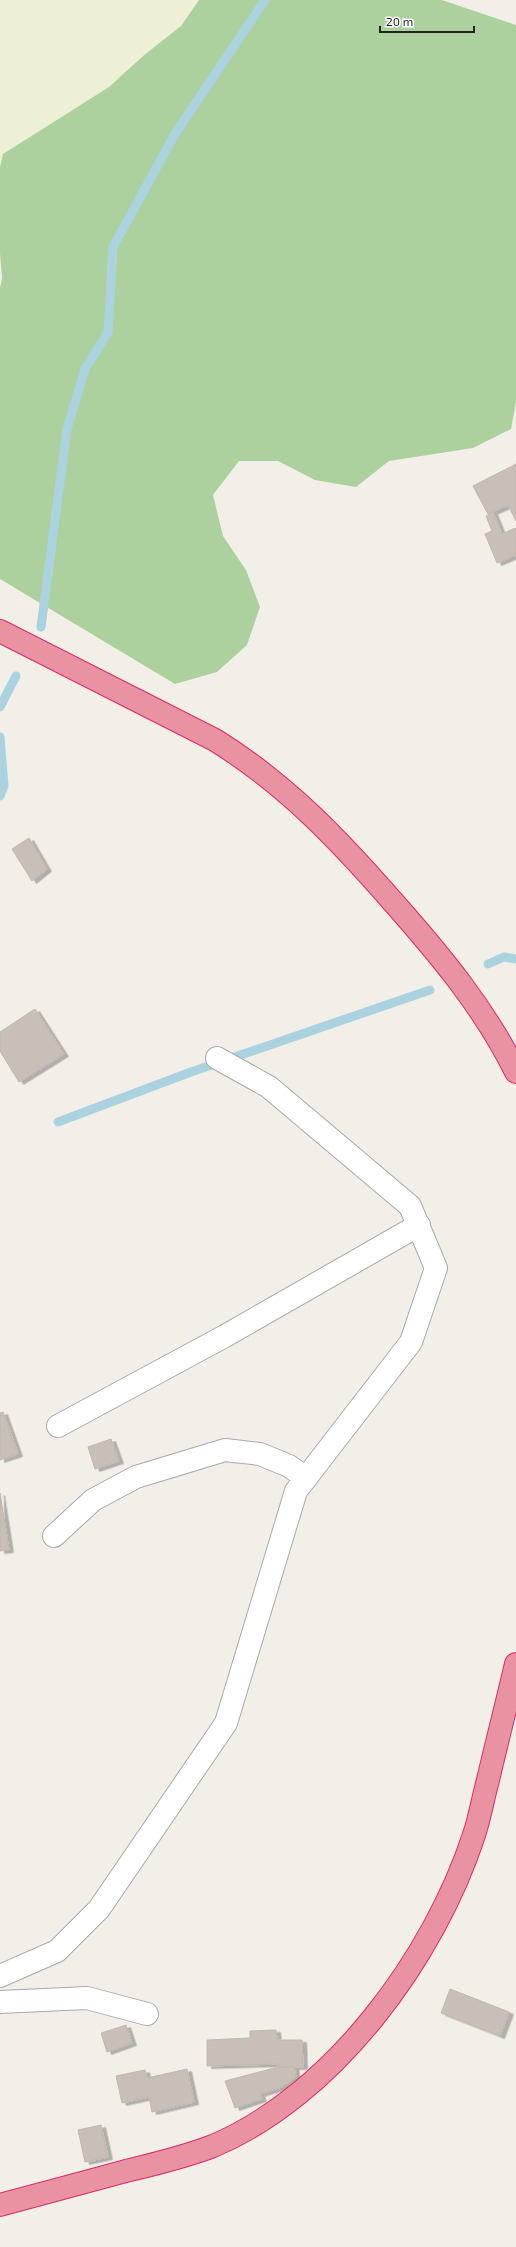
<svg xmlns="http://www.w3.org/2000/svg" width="516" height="2247" font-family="'Exo 2',sans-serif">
<defs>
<filter id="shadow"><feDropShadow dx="4.5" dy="2.5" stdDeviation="0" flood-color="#0004"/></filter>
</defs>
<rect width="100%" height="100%" fill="#f2efe9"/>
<polygon fill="#eef0d5" points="0,0 199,0 181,26 143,56 109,87 3,154 0,167"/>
<polygon fill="#add19e" points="199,0 442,0 516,25 516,402 511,429 473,448 389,461 356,487 315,480 278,461 239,461 213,495 223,536 246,570 260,607 247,645 217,672 175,684 0,579 0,288 2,278 0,253 0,167 3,154 109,87 143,56 181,26"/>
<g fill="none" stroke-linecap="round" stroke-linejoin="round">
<g stroke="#aad3df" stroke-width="9">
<polyline points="41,627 67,429 85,369 108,332 113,247 175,134 265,0"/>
<polyline points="0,707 16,676"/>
<polyline points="0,737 4,786 0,796"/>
<polyline points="488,964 504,957 516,959"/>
<polyline points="58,1122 191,1072 430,990"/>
</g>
</g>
<g fill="#c7bfb8" stroke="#c4b6ab" filter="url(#shadow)">
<polygon points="516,464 516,521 508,505 488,514 473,486"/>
<polygon points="493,512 502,534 515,528 516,529 516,555 497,563 485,534 492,531 486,516"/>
<polygon points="29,838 47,869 32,881 12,849"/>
<polygon points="35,1009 64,1054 19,1082 0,1051 0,1032"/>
<polygon points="3,1412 18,1454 0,1460 0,1413"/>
<polygon points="111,1439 119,1461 95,1469 88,1447"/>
<polygon points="0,1493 9,1550 0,1551"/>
<polygon points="450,1989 509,2012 500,2036 441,2013"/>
<polygon points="126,2025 132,2043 107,2052 101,2033"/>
<polygon points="276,2030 277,2040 302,2040 303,2067 278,2067 278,2064 207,2066 207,2040 250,2038 250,2031"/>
<polygon points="278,2067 294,2067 296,2077 282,2087 260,2094 262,2099 235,2108 225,2081"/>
<polygon points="187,2069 194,2102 152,2112 149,2097 122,2103 116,2076 145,2070 147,2078"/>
<polygon points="101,2125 108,2157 85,2162 78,2130"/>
</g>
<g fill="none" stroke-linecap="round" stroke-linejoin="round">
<defs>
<g id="minor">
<polyline points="58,1426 225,1336 419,1225"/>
<polyline points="54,1536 93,1500 136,1477 225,1450 260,1454 289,1466 306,1478"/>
<polyline points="0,1976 57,1951 99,1909 226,1723 296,1491 411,1342 436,1268 410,1206 269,1087 217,1058"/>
<polyline points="0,2002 87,1998 147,2014"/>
</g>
<g id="motorway">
<path d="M0,631L215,740C287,785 339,840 394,903C440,955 485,1009 516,1072"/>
<path d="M0,2205C42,2194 84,2182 126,2171C155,2164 185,2157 213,2146C334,2095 434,1957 474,1835C480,1817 483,1798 488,1780C497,1741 507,1703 516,1664"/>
</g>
</defs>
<use href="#minor" stroke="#a9a9a9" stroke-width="24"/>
<use href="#motorway" stroke="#dc2a67" stroke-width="24"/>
<use href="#minor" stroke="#fff" stroke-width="22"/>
<use href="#motorway" stroke="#e892a2" stroke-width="22"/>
</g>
<path d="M380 26v6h94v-6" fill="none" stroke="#222222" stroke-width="2"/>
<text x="386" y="26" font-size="12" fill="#222222" stroke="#ffffff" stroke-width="3" paint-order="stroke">20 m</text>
</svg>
